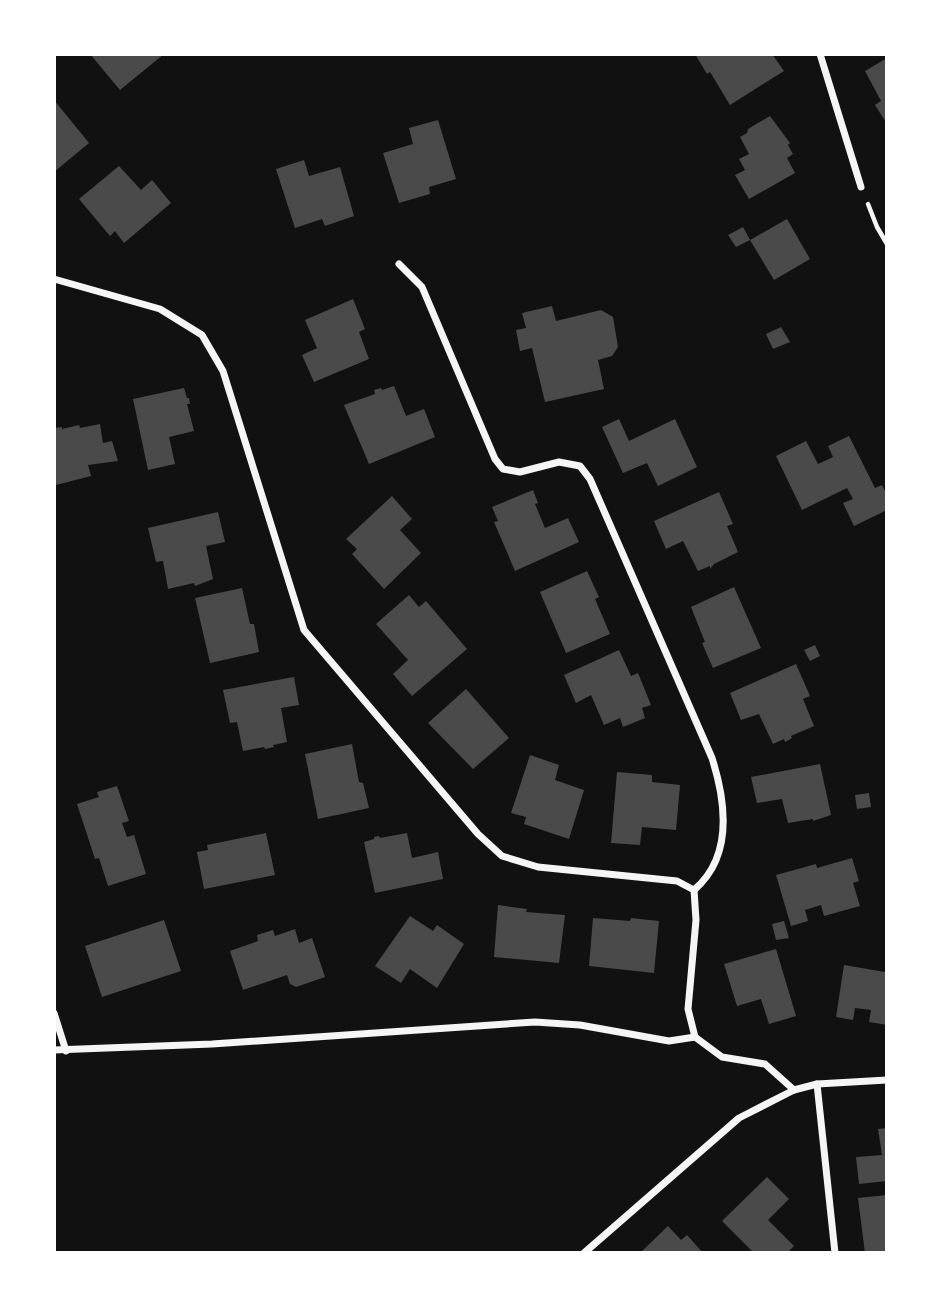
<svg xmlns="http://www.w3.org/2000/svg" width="941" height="1307" font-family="Quicksand,sans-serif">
<rect width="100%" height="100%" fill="#111"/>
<g fill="#4a4a4a">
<polygon points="90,54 164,54 120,90"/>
<polygon points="695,54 772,54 784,71 730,105 710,72 707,74"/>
<polygon points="887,58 887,124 875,105 881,101 865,71"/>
<polygon points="54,100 89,143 54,172"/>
<polygon points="770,116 790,143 788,145 793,154 787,158 795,173 749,199 735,175 745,170 739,159 749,154 740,137 747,133 748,129"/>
<polygon points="438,120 456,179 429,187 430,194 399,203 383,153 413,144 409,128"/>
<polygon points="304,160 309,176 340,167 354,216 325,226 322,219 295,228 276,169"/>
<polygon points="119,166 141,190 152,180 171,203 124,243 115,231 110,236 79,199"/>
<polygon points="787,219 810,259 774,280 750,240 736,247 728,235 743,227 750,240"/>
<polygon points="353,299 365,329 359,332 369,359 314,382 302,355 317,348 305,320"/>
<polygon points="552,306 556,321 601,310 613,317 618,347 612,356 598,360 604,389 545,402 532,348 520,351 516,330 526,328 522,313"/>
<polygon points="781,327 790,342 773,349 766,334"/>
<polygon points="394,386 406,416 424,409 435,437 369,464 344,405 375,394 374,390 381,388 382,390"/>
<polygon points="184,388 187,398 189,398 190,404 187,404 194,431 169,437 175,464 148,470 133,399"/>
<polygon points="619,419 629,441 675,419 697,467 658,486 647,463 623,473 602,427"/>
<polygon points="100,424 103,443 112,441 118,461 88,465 91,476 56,485 54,476 54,428 62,427 62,429 79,425 80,428"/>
<polygon points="849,436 875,488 882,485 887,495 887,510 854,526 843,503 853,499 847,488 802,510 776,456 806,441 818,464 833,457 828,446"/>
<polygon points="533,490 538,503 535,504 545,528 568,518 579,542 515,571 494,522 498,521 492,507"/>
<polygon points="719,492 733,524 727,526 738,552 714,564 710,569 710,566 698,571 683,541 666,549 654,521"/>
<polygon points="392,496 412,519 400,530 421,553 384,589 352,554 357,549 346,539"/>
<polygon points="218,512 225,542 206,546 213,579 195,586 194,583 168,589 163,561 156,562 148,528"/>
<polygon points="587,571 599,597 595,599 610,634 566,653 540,592"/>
<polygon points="734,587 761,648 713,668 702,643 705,642 691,607"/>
<polygon points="242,588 250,624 254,624 259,652 210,663 195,598"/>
<polygon points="409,595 419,607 426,601 467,649 412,696 393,674 408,660 376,624"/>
<polygon points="815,645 820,656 810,661 804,650"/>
<polygon points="619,650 631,676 638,673 651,705 642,708 645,718 623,727 620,718 604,725 591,695 576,703 564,675"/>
<polygon points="796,664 810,696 803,699 814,726 791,736 792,738 785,742 784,739 773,744 759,714 741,720 730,693"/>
<polygon points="294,677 299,705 281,708 287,742 273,745 274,747 265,749 264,747 243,751 237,722 230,723 223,690"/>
<polygon points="466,689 509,738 473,769 428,723"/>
<polygon points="352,744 359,782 363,783 369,808 318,819 305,754"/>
<polygon points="530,755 559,765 555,780 584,790 569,839 524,824 526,817 511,813"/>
<polygon points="820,764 831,815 813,821 813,819 788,823 782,799 757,803 751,777"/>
<polygon points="617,772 652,775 652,782 680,785 676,830 642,827 640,845 611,843"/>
<polygon points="117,786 129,821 122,823 127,837 134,835 146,874 108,886 99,858 95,859 77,804 99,797 97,792"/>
<polygon points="869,793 871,807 857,809 855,795"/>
<polygon points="266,833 275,875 204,889 197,852 208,850 207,845"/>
<polygon points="407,833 412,858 438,852 443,879 375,893 364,842 374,839 374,837 379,836 380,838"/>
<polygon points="852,858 859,881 853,883 860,906 824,916 821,905 805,910 808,921 791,926 776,875 816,864 817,868"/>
<polygon points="498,905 527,909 526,912 565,915 559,963 494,957"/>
<polygon points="410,916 433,931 437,925 464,944 437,988 410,969 401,983 375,966"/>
<polygon points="593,918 630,921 631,918 659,921 654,973 589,966"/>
<polygon points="164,920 181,971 102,997 85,946"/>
<polygon points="784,921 789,938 776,940 772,924"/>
<polygon points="295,929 299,943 312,938 325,977 296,987 290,984 287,975 243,990 230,951 258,941 257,935 273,930 275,936"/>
<polygon points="776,949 796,1016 769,1024 761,999 737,1006 724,964"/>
<polygon points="844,965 885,972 887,1025 869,1022 871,1010 855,1008 853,1020 836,1017"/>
<polygon points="887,1128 887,1181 859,1184 856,1157 882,1155 878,1129"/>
<polygon points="767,1177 789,1199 768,1220 794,1246 787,1253 754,1253 722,1221"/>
<polygon points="887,1195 887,1253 865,1253 858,1198"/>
<polygon points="668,1226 681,1240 687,1235 703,1253 640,1253"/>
</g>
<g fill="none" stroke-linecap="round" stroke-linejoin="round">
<polyline stroke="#f5f5f5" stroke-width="4.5" points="868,204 877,227 887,244"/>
<g stroke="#f5f5f5" stroke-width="7">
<polyline points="820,54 861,187"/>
<path d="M399,264L422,287L495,459L503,469L520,472L559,462L580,466L590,479L712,758C726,802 733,857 694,890"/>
<polyline points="54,279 160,309 202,335 223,371 304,630 478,834 502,856 538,867 677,881 694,890 696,920 688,1009 695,1037"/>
<polyline points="54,1013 66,1051"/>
<polyline points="695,1037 722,1057 765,1064 794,1090"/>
<polyline points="54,1050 212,1044 535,1022 580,1025 669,1041 695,1037"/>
<polyline points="817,1084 835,1253"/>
<polyline points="584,1253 739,1118 794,1090 817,1084 887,1080"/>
</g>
</g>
<rect width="941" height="1307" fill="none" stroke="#ffffff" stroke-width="112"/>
</svg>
